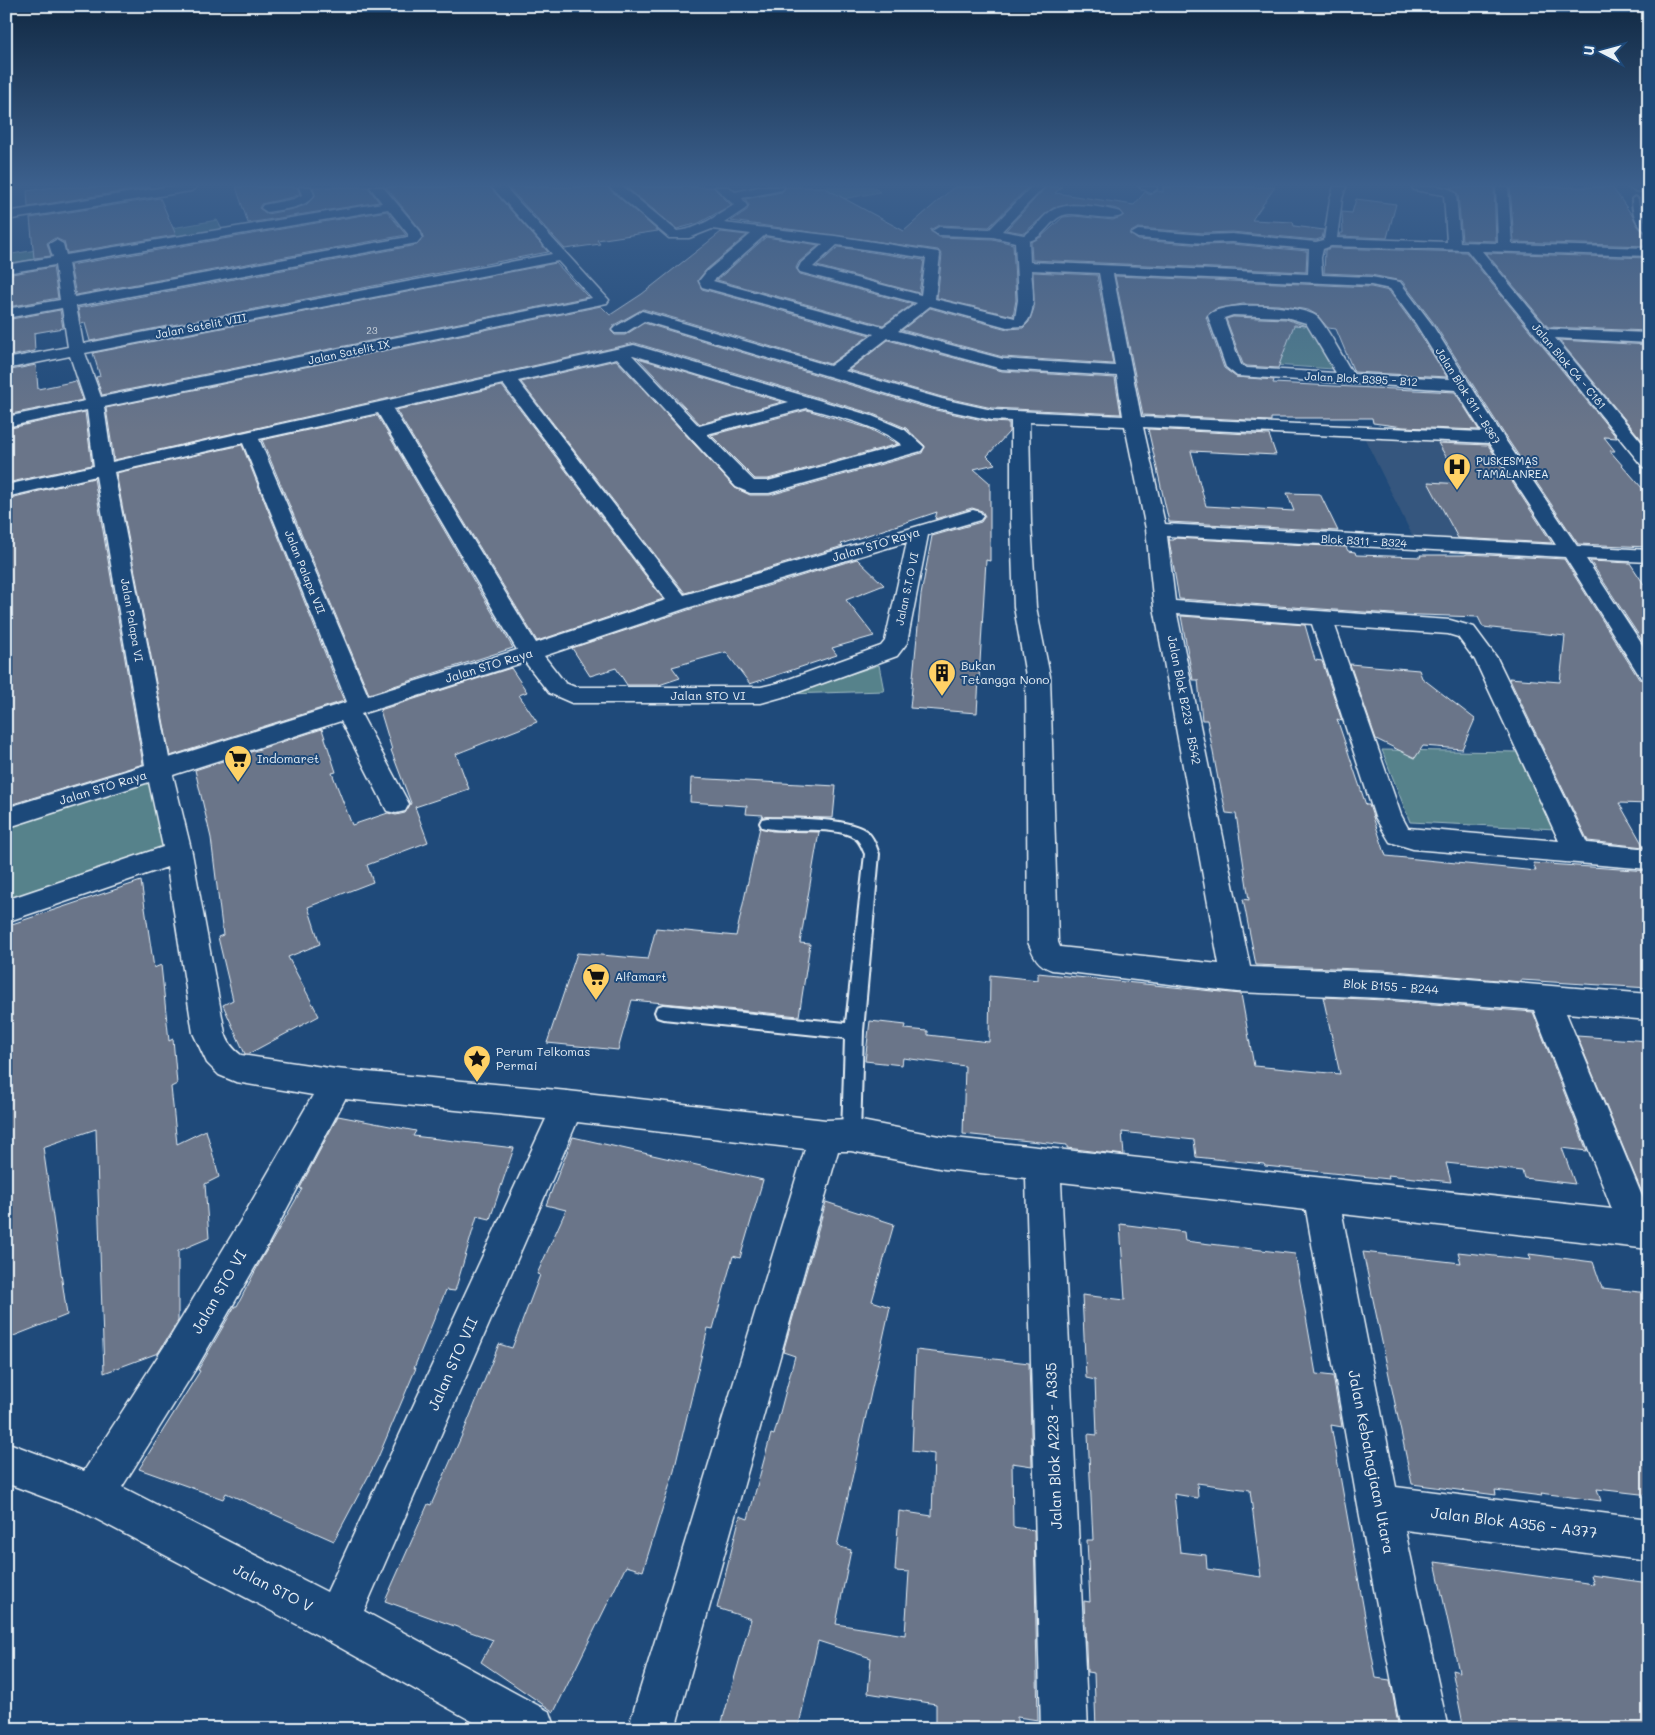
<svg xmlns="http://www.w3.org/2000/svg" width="1655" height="1735" font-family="Mali,sans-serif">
<rect width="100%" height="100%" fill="#1f4a7a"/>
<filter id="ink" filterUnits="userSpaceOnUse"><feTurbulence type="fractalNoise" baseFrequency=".02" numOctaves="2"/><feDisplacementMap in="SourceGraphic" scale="10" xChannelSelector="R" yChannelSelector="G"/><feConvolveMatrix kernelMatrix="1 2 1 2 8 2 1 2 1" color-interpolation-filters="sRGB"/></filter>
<g filter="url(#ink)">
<polygon fill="#36577e" points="1363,435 1490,441 1563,549 1415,541"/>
<g fill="#56828b" stroke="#9fbac2">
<polygon points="821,187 873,187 880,192 817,204"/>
<polygon points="217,220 222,229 171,238 167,229"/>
<polygon points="48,248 49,257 6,264 6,255"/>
<polygon points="1228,314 1306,318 1333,369 1244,363"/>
<polygon points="879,665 884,691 788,694"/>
<polygon points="1382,750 1519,752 1556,829 1410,822"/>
<polygon points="150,778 164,850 6,905 6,825"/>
</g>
<g fill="#6a7589" stroke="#e8f1f8" fill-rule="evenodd">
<polygon points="54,187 151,187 28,207 27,191"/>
<polygon points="236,187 297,187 300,194 293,197 261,204 259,208 267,214 293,209 306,205 315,196 313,187 368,187 379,202 248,223"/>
<polygon points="386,187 490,187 548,252 90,341 85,323 81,324 78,308 417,245 423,238 421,230"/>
<polygon points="508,187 607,187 658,231 597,240 600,244 565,249"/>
<polygon points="626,187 713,187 731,205 699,223 677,229"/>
<polygon points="786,187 823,187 904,231 954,187 1028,187 989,227 939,225 930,230 939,237 993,239 1013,244 1016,300 1013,316 937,298 942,255 938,250 731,221 747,210 749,205 745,199 782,192"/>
<polygon points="1046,187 1062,187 1055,193 1134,205 1145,192 1150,195 1157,191 1163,192 1163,187 1275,187 1252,220 1293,222 1294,226 1324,230 1322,238 1316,240 1232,232 1204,233 1138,228 1129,233 1138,240 1204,245 1232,244 1307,251 1306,272 1032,260 1031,242 1041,237 1063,217 1074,216 1113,220 1124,215 1120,210 1113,208 1072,204 1053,208 1024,233 1006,230"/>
<polygon points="1450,187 1494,187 1496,241 1462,240 1458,194"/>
<polygon points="1510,187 1612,187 1649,239 1649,246 1514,242"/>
<polygon points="160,198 176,235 67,253 64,242 55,238 47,243 51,256 34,258 30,218"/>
<polygon points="1356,199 1396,204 1387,238 1339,236 1340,233 1343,233 1342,212 1352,213"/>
<polygon points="387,211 406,235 76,295 70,265"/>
<polygon points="721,232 747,235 706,270 698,280 702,289 870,335 830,364 643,309 614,325 611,331 615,335 625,335 644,323 931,409 992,422 1009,423 1009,432 987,456 995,464 974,469 990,483 990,561 986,560 977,713 910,708 921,595 932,536 981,522 985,516 982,511 972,508 935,519 937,512 841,544 843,546 685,593 521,382 616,360 735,488 750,495 770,495 922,453 925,446 906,428 873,414 635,343 114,460 106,408 601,306 610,315 642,294"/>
<polygon points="766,237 819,245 799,262 796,268 800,274 913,304 883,325 717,280"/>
<polygon points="838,247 924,260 919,293 817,266"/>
<polygon points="1331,248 1466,252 1617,438 1604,437 1615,451 1610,451 1649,496 1649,547 1578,544 1506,437 1433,322 1402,281 1371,275 1324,273 1325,250"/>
<polygon points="1486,253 1649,258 1649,331 1548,327"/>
<polygon points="556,263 588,297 102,395 96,377 100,376 93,353"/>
<polygon points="53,267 58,298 8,307 6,275"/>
<polygon points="1033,272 1097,275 1113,364 1003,357 902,330 930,308 1007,329 1023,328 1029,322 1034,308"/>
<polygon points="1115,276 1371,287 1389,291 1414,325 1447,377 1354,372 1336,329 1328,328 1317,315 1308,310 1278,305 1243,304 1215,309 1206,317 1224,368 1236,377 1274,380 1273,383 1455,392 1479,430 1403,427 1373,423 1372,418 1271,418 1271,421 1143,415"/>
<polygon points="60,310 63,328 34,333 35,351 6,357 6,320"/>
<polygon points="1233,317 1286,319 1306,326 1294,325 1278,368 1247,366 1243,364 1226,319"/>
<polygon points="888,340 1002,371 1115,378 1121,414 992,408 942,397 849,370"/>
<polygon points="1559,340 1649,345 1649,440 1642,440"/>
<polygon points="638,358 782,402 700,424"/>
<polygon points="36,365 38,389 76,381 83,400 6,415 6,371"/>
<polygon points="502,386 663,599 537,641 396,410"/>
<polygon points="807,410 868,428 898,444 768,479 755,479 711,435"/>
<polygon points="85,412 92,465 6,483 6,429"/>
<polygon points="377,415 513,648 369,694 262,440"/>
<polygon points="1148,429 1269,435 1276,455 1191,451 1206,506 1294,511 1287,493 1320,494 1338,531 1169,522"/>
<polygon points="1438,443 1488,445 1552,543 1458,538 1428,482 1462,484"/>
<polygon points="242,445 344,701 170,756 116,473"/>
<polygon points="94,478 143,764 6,806 6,499"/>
<polygon points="1173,538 1346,547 1348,551 1355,552 1356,555 1421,557 1420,555 1465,555 1467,554 1564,559 1639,679 1649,682 1649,804 1619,803 1644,847 1588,841 1509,678 1560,682 1565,636 1483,627 1478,617 1392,614 1179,599 1169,540 1173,540"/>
<polygon points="857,559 884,585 846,600 874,636 832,648 837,655 750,684 726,652 672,667 680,678 659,685 627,685 616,668 590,676 572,648 688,610"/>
<polygon points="1590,561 1630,563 1649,592 1649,651"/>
<polygon points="1181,616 1305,625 1315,660 1322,661 1342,721 1337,719 1366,805 1369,805 1386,856 1536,871 1533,863 1649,871 1649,988 1521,980 1521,982 1383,970 1256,965 1243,899 1249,900 1236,814 1226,813 1219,779 1218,779 1207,720 1202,720 1198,680 1193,680"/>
<polygon points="1350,664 1419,670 1422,678 1475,719 1462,749 1423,746 1415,758 1376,739"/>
<polygon points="511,668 527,692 519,695 537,722 456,754 469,789 415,807 428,842 367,865 373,882 308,907 320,944 288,957 319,1016 248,1054 245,1054 223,1005 233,1000 218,937 223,935 211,838 195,770 322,729 336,772 332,773 352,825 388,813 396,815 405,813 411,803 391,750 392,750 380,710"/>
<polygon points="691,778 836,786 833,818 762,817 763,815 746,814 747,806 690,802"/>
<polygon points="760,827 772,831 819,832 800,943 810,944 799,1016 632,1000 618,1050 547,1043 577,953 648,959 656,928 736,936"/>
<polygon points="141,881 154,968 161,965 169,1041 173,1039 177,1084 171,1087 177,1144 206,1130 219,1177 205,1184 209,1238 178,1251 178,1321 158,1353 104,1373 96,1129 43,1147 67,1315 6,1339 6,926"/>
<polygon points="1038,973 1241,994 1254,1066 1340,1074 1323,997 1383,1000 1533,1012 1587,1151 1562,1148 1575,1184 1524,1178 1522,1171 1446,1163 1451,1182 1388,1175 1389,1179 1265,1166 1264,1164 1196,1157 1194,1140 1122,1132 1124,1155 1067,1148 1067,1145 963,1134 965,1066 903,1058 902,1065 865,1061 870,1021 906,1025 905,1029 928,1031 928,1035 989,1042 990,975 1038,980"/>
<polygon points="1577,1036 1649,1041 1649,1207 1648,1207"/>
<polygon points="338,1116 416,1131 413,1136 514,1148 490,1219 477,1216 455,1291 446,1290 414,1368 416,1368 377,1460 334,1541 226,1493 223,1499 139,1469 200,1371 198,1370 235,1306 237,1306 261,1260 302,1189 300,1188"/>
<polygon points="573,1137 763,1180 740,1258 733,1256 713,1329 708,1328 674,1471 643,1571 626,1566 554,1712 481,1662 493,1640 385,1601 428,1504 431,1505 466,1426 499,1344 512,1348 540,1275 537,1274 566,1210 546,1205"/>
<polygon points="826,1202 894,1224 872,1301 890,1307 837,1546 851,1550 836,1624 905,1635 909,1572 895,1571 899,1511 932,1516 934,1454 912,1451 916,1350 1029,1363 1032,1466 1012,1463 1013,1527 1034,1530 1038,1720 1017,1717 1017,1729 936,1729 936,1704 868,1693 871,1658 818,1641 798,1729 720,1729 751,1619 717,1608 740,1516 748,1519 771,1434 774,1435 795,1356 783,1352"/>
<path d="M1120,1224L1184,1232L1185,1241L1295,1254L1316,1374L1333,1376L1342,1427L1331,1425L1376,1678L1390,1680L1399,1729H1096L1094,1673L1087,1672L1084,1601L1090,1602L1087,1540H1093L1088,1434L1097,1435L1095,1380L1086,1378L1082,1295L1125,1300ZM1197,1483L1250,1490L1261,1577L1207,1569L1206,1555L1180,1552L1174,1494L1198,1498Z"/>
<polygon points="1363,1252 1461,1263 1458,1252 1531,1260 1529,1254 1593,1262 1602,1288 1649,1293 1649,1495 1597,1489 1601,1501 1541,1493 1542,1496 1495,1490 1496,1495 1412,1484"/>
<polygon points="1435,1562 1594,1584 1591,1575 1649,1583 1649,1729 1464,1729 1452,1670 1459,1672"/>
</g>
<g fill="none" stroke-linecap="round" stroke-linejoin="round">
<defs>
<g id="lane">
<path d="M1635,197L1638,199C1639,214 1649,224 1649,233C1636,227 1632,212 1632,199Z"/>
<path d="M767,818C791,819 847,817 866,831C873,836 876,846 879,854L863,1031L860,1135L857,1141L851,1144L845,1141L842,1135L845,1038L663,1019L657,1017L655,1012L657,1007L663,1005L846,1023L865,854C862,848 860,841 855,838C832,824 787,834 762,827L760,823L762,819Z"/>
</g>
<g id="street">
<polygon points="165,187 197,187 191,191 6,220 6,212"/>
<path d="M299,187H311L314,195C305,209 282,209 267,212L261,208L263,205L294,199L302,195Z"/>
<path d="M370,187H383L420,231L422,237L417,243L76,306L83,344L552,254L492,187H505L609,300L607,303L602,304L104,407L112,462L634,345L872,416L905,430L924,447L921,451L769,493H750L736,487L617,358L518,381L684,595L966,512L973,510L980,512L983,516L980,520L928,535L907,643L897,656L793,694L761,703H572L549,693L525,662L361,714L409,804L405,811L396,813L387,811L341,721L173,775L192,853L225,1033C228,1043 233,1049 241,1055L336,1069L568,1091L826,1120L851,1119L944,1137L1612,1209L1534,1010L1383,998L1237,992L1052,970C1037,965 1034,956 1028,942L1026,676L1014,607L1011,523V421L992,420L932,407L644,321L625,333H615L612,330L615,327L642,311L830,366L874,334L702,287L699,281L707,271L751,234L712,229L689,238H669L609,187H623L677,231C699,229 716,216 734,205L715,187H729L735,192L758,187H784L782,190L742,198L747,206L745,209L724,223L835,236L938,252L940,255L935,299L1015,318L1018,300L1015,242L993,237L939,235L932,231L939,227L990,229L1031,187H1044L1002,231L1024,235C1034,230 1039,221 1047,214C1064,199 1101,207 1120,212L1122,215C1116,222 1081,213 1069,214C1051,215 1046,237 1029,241L1030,262L1308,274L1309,249L1232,242L1204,243L1138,238L1131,234L1138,230L1204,235L1232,234L1316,242L1324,240L1330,199L1334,187H1346L1342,199L1337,238L1447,242L1444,195L1414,190L1412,187C1425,187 1447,183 1456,194L1460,242L1498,243L1496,187H1508L1512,244L1649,248V256L1482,251L1547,329L1649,333V343L1555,338L1649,451V468L1643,467L1467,250L1331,246L1323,249L1321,258L1322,275L1371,277L1400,282L1431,323L1504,438L1577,546L1649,550V562L1586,559L1649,655V680L1641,678L1565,557L1167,536L1175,601L1450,620L1474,627L1497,658L1587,843L1649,849V869L1413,849L1390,842L1375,817L1312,624L1177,614L1250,967L1383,972L1649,994V1020L1566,1013L1649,1213V1249L1342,1214L1396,1487L1649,1519V1561L1405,1530L1448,1729H1401L1358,1506L1306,1210L1061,1182L1088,1729H1041L1026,1178L944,1169L851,1151H838L675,1729H628L805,1149L577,1122L364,1611L550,1712L556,1729H486L321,1637L81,1511L6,1483V1442L84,1471L169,1339L241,1220L313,1095L236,1082L219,1075L207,1063L193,1033L167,867L6,922V900L163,847L149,782L6,828V808L145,765L96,476L6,497V485L94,466L87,410L6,427V417L85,401L70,356L6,369V359L68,347L62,308L6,318V309L60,300L55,265L6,273V265L53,257L49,244L56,240L63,244L66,255L382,203ZM388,209L408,234V237L74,297L68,263ZM765,235L823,244L801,263L798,269L800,272L917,303L883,327L713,281ZM837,245L926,258L921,295L813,267ZM558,261L592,298L101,397L85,353ZM1031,270L1099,273L1115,366L1003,359L898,331L930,306L1007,327L1023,326C1038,314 1032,287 1031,270ZM1113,274L1371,285L1390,289L1416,324L1450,379L1353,374C1345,362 1325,323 1316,316C1300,305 1220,300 1208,316L1226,367L1237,376L1456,390L1482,432L1141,417ZM1233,315L1286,317L1306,323L1336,373L1247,368L1241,365L1224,318ZM888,338L1002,369L1117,376L1123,416L992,410L942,399L845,371ZM632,355H633L789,402L699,426ZM503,384L666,600L536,643L393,409ZM807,408C838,417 876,424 902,445L768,481H754L707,434ZM378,413L517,650L368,696L259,439ZM1029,422L1125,426L1146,529L1154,607L1219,964L1060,947L1058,942L1050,676L1036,607L1031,523ZM1143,427L1489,443L1556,545L1165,524ZM243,443L347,702L169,758L114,472ZM907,542L885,641L881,646L778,683L761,687H575L565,683L544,656L687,608ZM1335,626L1448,634L1458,637L1475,660L1559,841L1408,828L1401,815ZM345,1099L546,1119L327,1592L122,1487L197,1367L267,1246Z"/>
<polygon points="1139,187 1156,187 1157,189 1151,193"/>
<polygon points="1628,187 1649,187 1649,192 1634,191"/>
</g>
</defs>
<use href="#lane" stroke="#e8f1f8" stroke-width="4"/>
<use href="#street" stroke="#e8f1f8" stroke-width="3"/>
<use href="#lane" fill="#1f4a7a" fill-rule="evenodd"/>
<use href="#street" fill="#1f4a7a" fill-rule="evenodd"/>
</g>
</g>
<linearGradient id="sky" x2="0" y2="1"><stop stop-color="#112943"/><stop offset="0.43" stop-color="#3c608d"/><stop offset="1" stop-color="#3c608d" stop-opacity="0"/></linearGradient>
<rect width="1655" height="430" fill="url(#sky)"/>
<defs>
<symbol id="hospital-pin" viewBox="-11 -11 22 30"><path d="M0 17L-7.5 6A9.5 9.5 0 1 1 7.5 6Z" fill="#ffd166" stroke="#1f4a7a"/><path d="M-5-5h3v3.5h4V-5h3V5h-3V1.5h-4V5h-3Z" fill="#111"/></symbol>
<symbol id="building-pin" viewBox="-11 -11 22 30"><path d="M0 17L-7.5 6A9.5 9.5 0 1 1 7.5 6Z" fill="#ffd166" stroke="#1f4a7a"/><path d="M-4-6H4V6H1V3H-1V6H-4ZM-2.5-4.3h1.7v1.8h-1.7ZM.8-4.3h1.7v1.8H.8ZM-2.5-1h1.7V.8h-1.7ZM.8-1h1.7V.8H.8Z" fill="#111"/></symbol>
<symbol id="supermarket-pin" viewBox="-11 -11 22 30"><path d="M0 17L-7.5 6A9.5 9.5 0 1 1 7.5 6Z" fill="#ffd166" stroke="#1f4a7a"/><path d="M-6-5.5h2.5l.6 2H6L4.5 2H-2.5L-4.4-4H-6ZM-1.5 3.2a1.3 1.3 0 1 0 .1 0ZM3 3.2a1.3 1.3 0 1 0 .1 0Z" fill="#111"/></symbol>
<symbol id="sight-pin" viewBox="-11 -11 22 30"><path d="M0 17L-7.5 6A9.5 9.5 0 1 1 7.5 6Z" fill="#ffd166" stroke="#1f4a7a"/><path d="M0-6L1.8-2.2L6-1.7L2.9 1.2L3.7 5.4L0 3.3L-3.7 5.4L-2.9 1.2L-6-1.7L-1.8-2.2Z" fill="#111"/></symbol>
</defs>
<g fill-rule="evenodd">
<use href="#hospital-pin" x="1441" y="451" width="32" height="43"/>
<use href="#building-pin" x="926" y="657" width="32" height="43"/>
<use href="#supermarket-pin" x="222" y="743" width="32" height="43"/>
<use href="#supermarket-pin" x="580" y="961" width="32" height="43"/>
<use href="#sight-pin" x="461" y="1043" width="32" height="43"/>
</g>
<g text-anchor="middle" stroke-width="4" stroke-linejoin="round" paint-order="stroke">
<g font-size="10" fill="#c8d2dc">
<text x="372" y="334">23</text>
</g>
<g font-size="11" fill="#e8f1f8" stroke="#1f4a7a">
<text transform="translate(201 326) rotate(-11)" y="4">Jalan Satelit VIII</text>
<text transform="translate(349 352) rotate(-12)" y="4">Jalan Satelit IX</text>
<text transform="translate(1569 366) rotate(50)" y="4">Jalan Blok C4 - C181</text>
<text transform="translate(1361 379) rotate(3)" y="4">Jalan Blok B395 - B12</text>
<text transform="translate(1468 396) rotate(58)" y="4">Jalan Blok 311 - B367</text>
<text transform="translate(1364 541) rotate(3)" y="4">Blok B311 - B324</text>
<text transform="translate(305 572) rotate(68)" y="4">Jalan Palapa VII</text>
<text transform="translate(907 589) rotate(-78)" y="4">Jalan S.T.O VI</text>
<text transform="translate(132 620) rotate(80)" y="4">Jalan Palapa VI</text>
</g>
<g font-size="11" fill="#e8f1f8" stroke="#1f4a7a" text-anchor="start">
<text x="1476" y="465">PUSKESMAS<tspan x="1476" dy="13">TAMALANREA</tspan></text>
</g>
<g font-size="12" fill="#e8f1f8" stroke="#1f4a7a">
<text transform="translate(876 545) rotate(-17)" y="4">Jalan STO Raya</text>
<text transform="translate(489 666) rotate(-17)" y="4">Jalan STO Raya</text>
<text x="708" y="700">Jalan STO VI</text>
<text transform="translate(1184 700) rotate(79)" y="4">Jalan Blok B223 - B542</text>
<text transform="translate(103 788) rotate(-17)" y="4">Jalan STO Raya</text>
<text transform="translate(1391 987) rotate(4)" y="4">Blok B155 - B244</text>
</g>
<g font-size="12" fill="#e8f1f8" stroke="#1f4a7a" text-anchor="start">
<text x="961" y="670">Bukan<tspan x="961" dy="14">Tetangga Nono</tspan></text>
<text x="257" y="763">Indomaret</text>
<text x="615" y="981">Alfamart</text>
<text x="496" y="1056">Perum Telkomas<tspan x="496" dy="14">Permai</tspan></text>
</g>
<g font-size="15" fill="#e8f1f8" stroke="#1f4a7a">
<text transform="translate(219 1292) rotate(-60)" y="5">Jalan STO VI</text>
<text transform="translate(453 1364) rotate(-66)" y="5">Jalan STO VII</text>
<text transform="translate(1054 1446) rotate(-92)" y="5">Jalan Blok A223 - A335</text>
<text transform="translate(1371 1462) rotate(79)" y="5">Jalan Kebahagiaan Utara</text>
<text transform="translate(1514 1523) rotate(7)" y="5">Jalan Blok A356 - A377</text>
<text transform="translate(273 1588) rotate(27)" y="5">Jalan STO V</text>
</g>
</g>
<rect width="1655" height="1735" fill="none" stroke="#1f4a7a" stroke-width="25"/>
<rect x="12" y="12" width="1630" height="1710" fill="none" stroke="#e8f1f8" stroke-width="2" filter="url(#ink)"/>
<g transform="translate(1602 52) rotate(276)" stroke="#1f4a7a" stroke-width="4" paint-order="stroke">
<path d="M0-4L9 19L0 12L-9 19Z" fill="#e8f1f8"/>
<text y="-8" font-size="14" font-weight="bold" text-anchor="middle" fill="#e8f1f8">U</text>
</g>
</svg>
